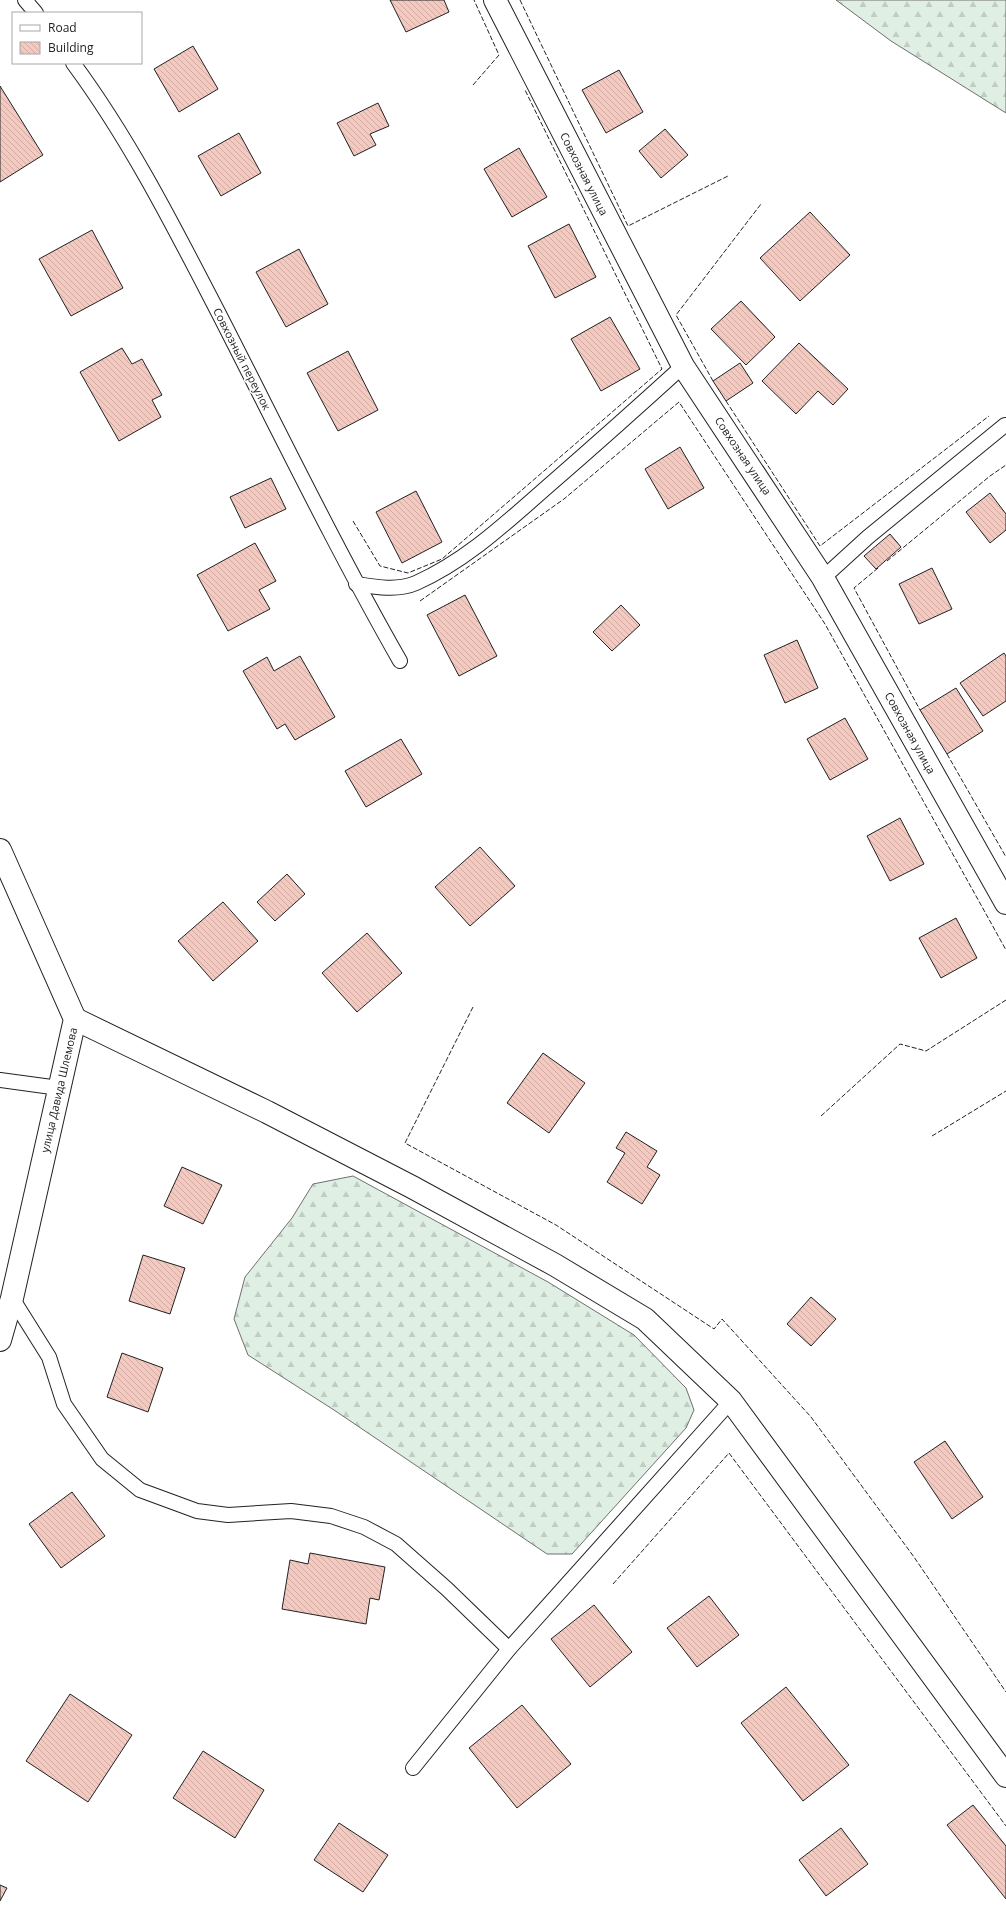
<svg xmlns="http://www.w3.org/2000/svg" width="1006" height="1917" font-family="'Open Sans',sans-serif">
<defs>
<pattern id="forest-firs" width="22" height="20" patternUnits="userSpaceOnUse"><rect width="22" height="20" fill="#e0efe3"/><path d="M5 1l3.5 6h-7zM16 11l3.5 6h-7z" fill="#c0cdc2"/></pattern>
<pattern id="building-back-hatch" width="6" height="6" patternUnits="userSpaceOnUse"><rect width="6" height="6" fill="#f3c9c0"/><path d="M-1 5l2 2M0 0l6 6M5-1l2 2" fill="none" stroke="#d0aca5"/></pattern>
</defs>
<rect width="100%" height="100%" fill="#fff"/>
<g fill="url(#forest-firs)" stroke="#6f6f6f">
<polygon points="836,0 1006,0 1006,113 891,41"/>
<polygon points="353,1176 548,1282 634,1335 686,1388 694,1410 686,1428 572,1554 547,1554 334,1410 248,1355 234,1319 245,1277 292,1218 313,1184"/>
</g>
<g fill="url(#building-back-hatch)" stroke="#222">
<polygon points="390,0 444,0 449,12 406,32"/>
<polygon points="193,46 218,89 179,112 154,69"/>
<polygon points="619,70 643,112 606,133 582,90"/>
<polygon points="0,86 43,155 0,182"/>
<polygon points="378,103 389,126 370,134 376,145 354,156 337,123"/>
<polygon points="665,129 688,155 661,178 639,151"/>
<polygon points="239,133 261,173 221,196 198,156"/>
<polygon points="519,148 547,197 512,217 484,169"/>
<polygon points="810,212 850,255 800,301 760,258"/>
<polygon points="569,224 596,277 555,298 528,246"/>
<polygon points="92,230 123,288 71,316 39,259"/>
<polygon points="299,249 328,304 286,327 256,272"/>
<polygon points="741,301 775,337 746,365 711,329"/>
<polygon points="610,317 640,369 601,391 571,339"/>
<polygon points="799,343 848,389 833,405 818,391 796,414 762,381"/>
<polygon points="122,348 132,364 142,359 162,395 152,400 161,417 119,441 80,372"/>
<polygon points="348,351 378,410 338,431 307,373"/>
<polygon points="740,363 753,383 726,401 713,381"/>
<polygon points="680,447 704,488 668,509 645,469"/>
<polygon points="271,478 286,509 245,528 230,497"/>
<polygon points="416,491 442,542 402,563 376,512"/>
<polygon points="990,493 1006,514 1006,530 990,543 966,512"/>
<polygon points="890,534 901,547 876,569 864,556"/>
<polygon points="255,543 276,581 259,590 270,609 228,631 197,575"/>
<polygon points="932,568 952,609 919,624 899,584"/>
<polygon points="465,595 497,656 459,676 427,615"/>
<polygon points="621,605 640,625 612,651 593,632"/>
<polygon points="797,640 818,688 785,703 764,655"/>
<polygon points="1004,653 1006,656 1006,701 983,716 960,683"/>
<polygon points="300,656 335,717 295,740 285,724 277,729 243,671 267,657 274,671"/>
<polygon points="956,688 983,731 947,754 920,710"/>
<polygon points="845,718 868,759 830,780 807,739"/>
<polygon points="401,739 422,774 366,807 345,771"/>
<polygon points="900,818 924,864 890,881 867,836"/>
<polygon points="480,847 515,886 470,926 435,887"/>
<polygon points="287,874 305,894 275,921 257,902"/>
<polygon points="223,902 258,941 213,981 178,941"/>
<polygon points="956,918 977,958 941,978 919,938"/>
<polygon points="367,933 402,973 357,1012 322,973"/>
<polygon points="543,1053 585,1083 549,1133 507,1103"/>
<polygon points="626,1132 657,1151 647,1167 660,1175 642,1204 607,1182 625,1153 616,1148"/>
<polygon points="182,1167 222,1185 203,1224 164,1206"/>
<polygon points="143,1255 185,1268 170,1314 129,1301"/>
<polygon points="811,1297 836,1319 811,1346 787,1324"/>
<polygon points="122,1353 163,1368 148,1412 107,1397"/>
<polygon points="945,1441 983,1497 952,1519 914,1462"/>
<polygon points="72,1492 105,1536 61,1568 29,1524"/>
<polygon points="310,1553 385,1567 379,1600 370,1598 366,1624 282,1609 290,1560 308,1564"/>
<polygon points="709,1596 739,1635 697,1667 667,1628"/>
<polygon points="594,1605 632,1652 590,1687 551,1639"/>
<polygon points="786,1687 849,1765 803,1801 741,1723"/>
<polygon points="70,1694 132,1735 88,1802 26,1761"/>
<polygon points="522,1705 571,1764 517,1808 469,1748"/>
<polygon points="203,1751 264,1790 235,1838 173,1798"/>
<polygon points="973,1805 1006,1846 1006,1899 947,1825"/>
<polygon points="339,1823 388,1855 363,1892 314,1860"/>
<polygon points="841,1828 868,1864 826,1896 799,1860"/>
<polygon points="0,1885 7,1888 0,1901"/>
</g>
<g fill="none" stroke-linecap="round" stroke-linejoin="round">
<defs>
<g id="service">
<polyline points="25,0 36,13"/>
<path d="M73,63C130,140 174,227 218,312C278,429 335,547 400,661"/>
<polyline points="823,578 868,537 1005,425"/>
<path d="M356,584C375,587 398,591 416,583C466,561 507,522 547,487C593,447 638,407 683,366"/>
<polyline points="0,1080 59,1088"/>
<polyline points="12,1298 49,1357 64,1404 102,1459 140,1490 197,1511 228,1515 291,1511 331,1516 364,1527 396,1544 447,1589 509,1649"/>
<polyline points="413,1768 509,1649 731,1401"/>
</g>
<g id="minor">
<polyline points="495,0 683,366 823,578 1006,903"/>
<polyline points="0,850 75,1019 12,1298 0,1340"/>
<polyline points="75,1019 267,1112 412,1187 555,1265 645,1319 731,1401 1006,1776"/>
</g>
</defs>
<use href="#service" stroke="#222" stroke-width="16"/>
<use href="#minor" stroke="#222" stroke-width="24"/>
<use href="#service" stroke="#fff" stroke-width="14"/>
<use href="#minor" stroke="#fff" stroke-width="22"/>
<g stroke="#222" stroke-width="1" stroke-dasharray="5 2" stroke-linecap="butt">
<polyline points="520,0 628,226 728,176"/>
<polyline points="473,85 499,55 474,0"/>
<polyline points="713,381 676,315 761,204"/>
<polyline points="726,401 820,546 989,416"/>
<polyline points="353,521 380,566 408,573 442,559 662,369 525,90"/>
<polyline points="887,561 990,476 1006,465"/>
<polyline points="878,568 854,588 920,710"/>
<polyline points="420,601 564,499 679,402 825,624 1006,950"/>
<polyline points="947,754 1006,857"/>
<polyline points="473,1007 405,1143 556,1225 714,1329 722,1319 811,1417 914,1557 1006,1692"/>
<polyline points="821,1116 900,1044 926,1051 1006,1000"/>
<polyline points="932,1136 1006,1091"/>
<polyline points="613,1584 729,1453 1006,1826"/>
</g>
</g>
<g text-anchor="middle" stroke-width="3" stroke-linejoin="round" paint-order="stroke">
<g font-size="11" fill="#222" stroke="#fff">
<text transform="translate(584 174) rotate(63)" y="4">Совхозная улица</text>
<text transform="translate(242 359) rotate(63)" y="4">Совхозный переулок</text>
<text transform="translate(743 456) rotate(56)" y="4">Совхозная улица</text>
<text transform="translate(910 733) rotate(61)" y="4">Совхозная улица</text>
<text transform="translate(59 1090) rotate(-77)" y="4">улица Давида Шлемова</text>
</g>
</g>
<rect x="12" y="12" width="130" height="52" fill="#ffffff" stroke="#a7a7a7"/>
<rect x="20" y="25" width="20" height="6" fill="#ffffff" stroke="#a7a7a7"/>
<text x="48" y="32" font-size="12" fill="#222222">Road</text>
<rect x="20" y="42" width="20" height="12" fill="url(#building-back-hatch)" stroke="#a7a7a7"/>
<text x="48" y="52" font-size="12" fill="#222222">Building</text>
</svg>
